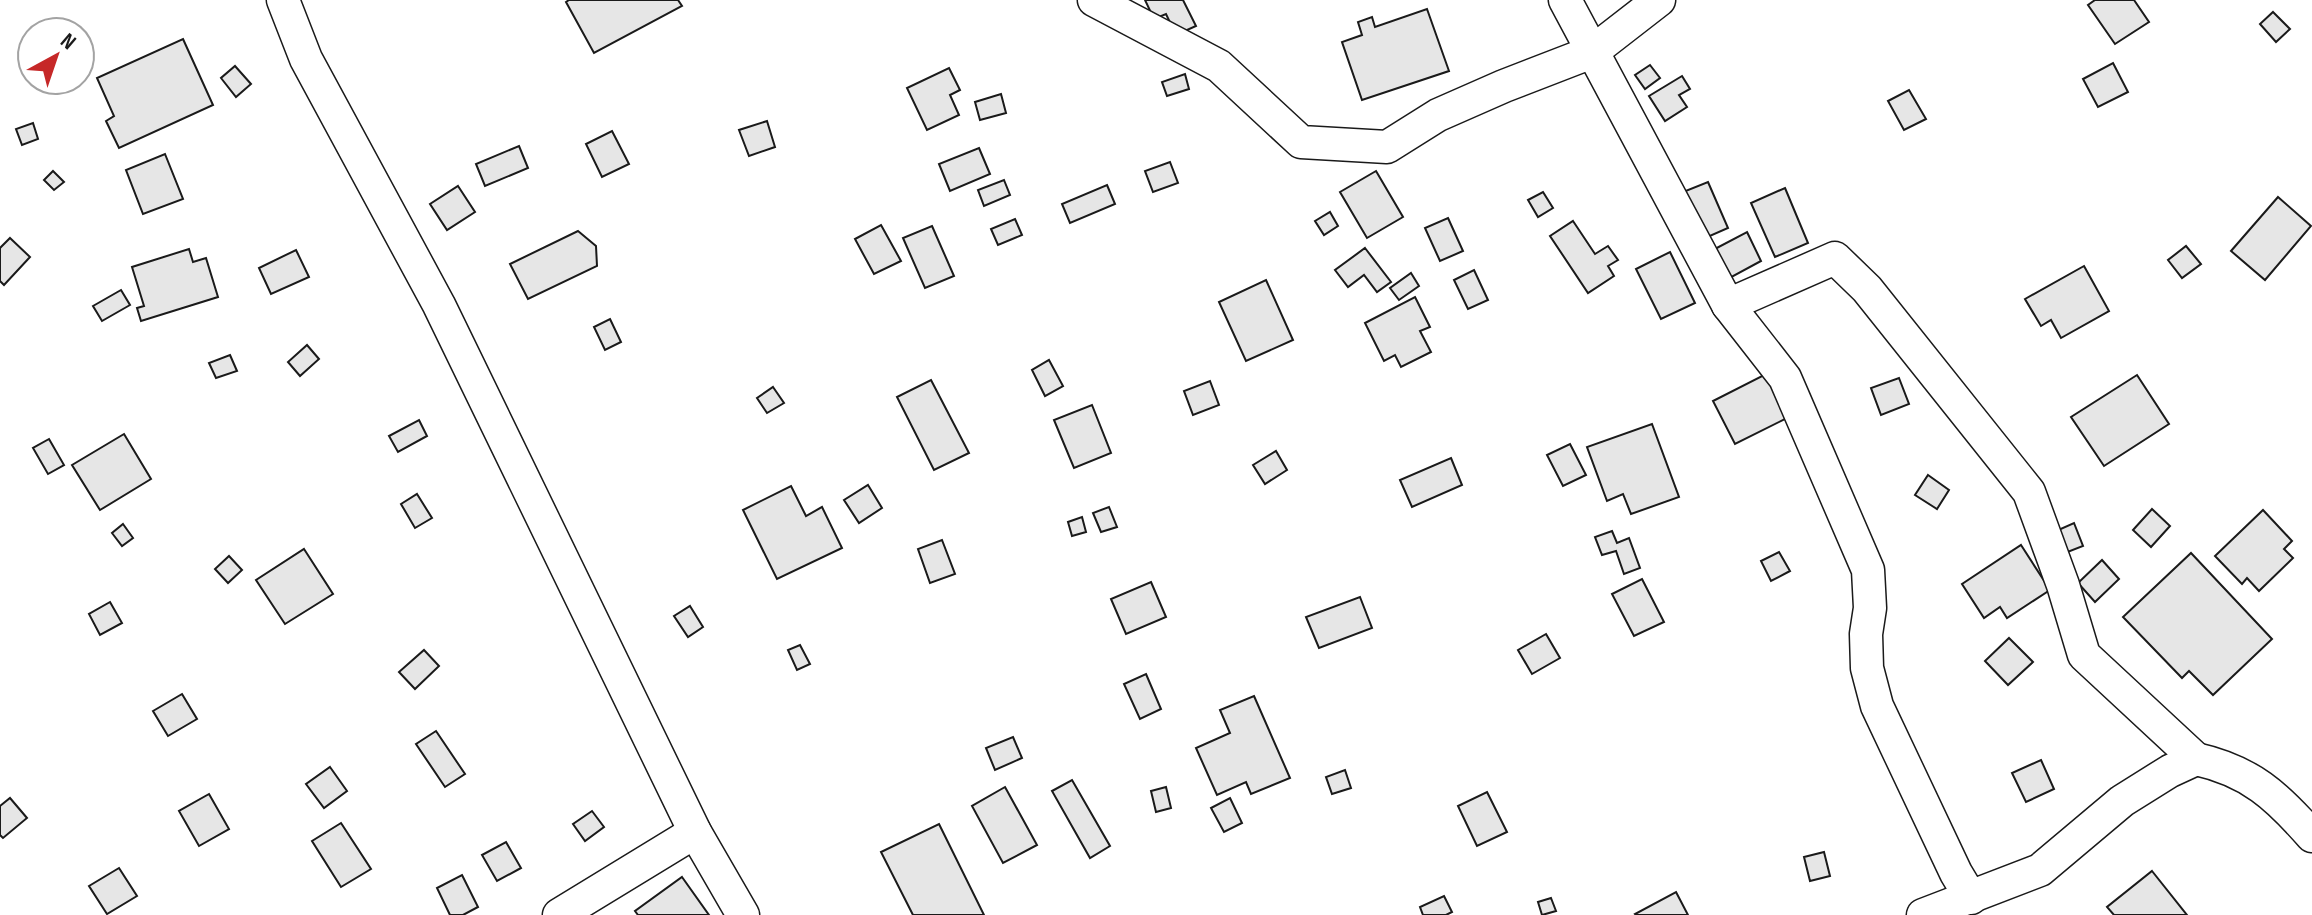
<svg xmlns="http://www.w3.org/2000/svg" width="2312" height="915" font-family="'Sofia Sans Condensed',sans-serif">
<rect width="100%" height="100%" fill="#fff"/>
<g fill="#e6e6e6" stroke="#1a1a1a" stroke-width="2">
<polygon points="569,0 678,0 682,6 594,53 566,2"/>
<polygon points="1145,0 1183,0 1196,26 1176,35 1166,14 1154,19"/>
<polygon points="2095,0 2134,0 2149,22 2115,44 2088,5"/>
<polygon points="1427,9 1449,71 1362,100 1342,42 1362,35 1358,22 1372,17 1375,27"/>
<polygon points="2273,12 2290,29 2276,42 2260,24"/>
<polygon points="183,39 213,105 119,148 106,121 114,116 97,78"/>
<polygon points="2113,63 2128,92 2098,107 2083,79"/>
<polygon points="1650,65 1660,78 1645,89 1635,75"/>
<polygon points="235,66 251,84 236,97 221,78"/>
<polygon points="949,68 960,90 950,95 959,115 927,130 907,88"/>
<polygon points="1185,74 1189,89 1167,96 1162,82"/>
<polygon points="1682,76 1690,89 1679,95 1687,107 1665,121 1649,96"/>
<polygon points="1909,90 1926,119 1904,130 1888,101"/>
<polygon points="1001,94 1006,113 980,120 975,102"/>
<polygon points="767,121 775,147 749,156 739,130"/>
<polygon points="33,123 38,139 22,145 16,129"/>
<polygon points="612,131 629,164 602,177 586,144"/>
<polygon points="519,146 528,168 485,186 476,164"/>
<polygon points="979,148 990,174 950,191 939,164"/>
<polygon points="165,154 183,199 143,214 126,170"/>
<polygon points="1170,162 1178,183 1153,192 1145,171"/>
<polygon points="53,171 64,182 54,190 44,180"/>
<polygon points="1376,171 1403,217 1367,238 1340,192"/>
<polygon points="1004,180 1010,195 984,206 978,190"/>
<polygon points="1708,182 1728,228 1703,239 1683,192"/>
<polygon points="1107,185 1115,204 1070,223 1062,204"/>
<polygon points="458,186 475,212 447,230 430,204"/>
<polygon points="1785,188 1808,243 1775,257 1751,203"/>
<polygon points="1543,192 1553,208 1538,217 1528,200"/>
<polygon points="2278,197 2311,226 2265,280 2231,251"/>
<polygon points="1330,212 1338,226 1324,235 1315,221"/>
<polygon points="1448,218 1463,251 1440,261 1425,228"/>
<polygon points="1015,219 1022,235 998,245 991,229"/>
<polygon points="1573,221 1595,254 1608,246 1618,260 1608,266 1614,276 1588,293 1550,236"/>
<polygon points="881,225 901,261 874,274 855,239"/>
<polygon points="932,226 954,276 925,288 903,238"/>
<polygon points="578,231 596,246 597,266 528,299 510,264"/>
<polygon points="1747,232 1761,261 1726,280 1711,251"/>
<polygon points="10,238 30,257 4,285 0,281 0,248"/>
<polygon points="2186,246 2201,264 2182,278 2168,260"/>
<polygon points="1365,248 1391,282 1377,292 1364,275 1348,287 1335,270"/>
<polygon points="189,249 193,262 206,258 218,297 141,321 137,308 144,306 132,267"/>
<polygon points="296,250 309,277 271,294 259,268"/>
<polygon points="1670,252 1695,303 1661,319 1636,269"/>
<polygon points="2084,266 2109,311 2061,338 2051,320 2041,326 2025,299"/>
<polygon points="1474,270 1488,300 1468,309 1454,280"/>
<polygon points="1411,273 1419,286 1399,300 1390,288"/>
<polygon points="1266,280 1293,340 1246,361 1219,302"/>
<polygon points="121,290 130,305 102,321 93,306"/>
<polygon points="1415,297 1430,327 1420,331 1431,352 1401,367 1395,355 1384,361 1365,323"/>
<polygon points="610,319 621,342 605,350 594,327"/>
<polygon points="307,345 319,359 300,376 288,362"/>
<polygon points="230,355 237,371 216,378 209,363"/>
<polygon points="1049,360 1063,386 1045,396 1032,370"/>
<polygon points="1766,374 1789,417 1735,444 1713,401"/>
<polygon points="2137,375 2169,424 2104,466 2071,417"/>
<polygon points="1899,378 1909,404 1881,415 1871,388"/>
<polygon points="931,380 969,453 934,470 897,397"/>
<polygon points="1210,381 1219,405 1193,415 1184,391"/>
<polygon points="773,387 784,403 767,413 757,398"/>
<polygon points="1092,405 1111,453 1074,468 1054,420"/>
<polygon points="419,420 427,436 398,452 389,436"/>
<polygon points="1652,424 1679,497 1631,514 1623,494 1607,501 1587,447"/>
<polygon points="124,434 151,479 100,510 72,465"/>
<polygon points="49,439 64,465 48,474 33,448"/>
<polygon points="1570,444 1586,475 1563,486 1547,455"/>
<polygon points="1276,451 1287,470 1265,484 1253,465"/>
<polygon points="1451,458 1462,485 1412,507 1400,480"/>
<polygon points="1928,475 1949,490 1937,509 1915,495"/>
<polygon points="868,485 882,508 859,523 844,500"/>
<polygon points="791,486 806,516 822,507 842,548 777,579 743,510"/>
<polygon points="417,494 432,518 415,528 401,504"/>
<polygon points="1109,507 1117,527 1101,532 1093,513"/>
<polygon points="2152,509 2170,526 2151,547 2133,530"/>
<polygon points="2263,510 2292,541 2284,549 2293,558 2259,591 2247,578 2242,584 2215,556"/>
<polygon points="1082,517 1086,532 1072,536 1068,522"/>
<polygon points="2074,523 2083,546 2065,553 2056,531"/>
<polygon points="123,524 133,538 122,546 112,533"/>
<polygon points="1612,531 1617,543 1629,538 1640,568 1624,574 1616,551 1602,555 1595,537"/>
<polygon points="942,540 955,574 930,583 918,549"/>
<polygon points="2021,545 2050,590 2007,618 2000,607 1984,618 1962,584"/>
<polygon points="304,549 333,594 285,624 256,580"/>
<polygon points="1779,552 1790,571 1771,581 1761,561"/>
<polygon points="2191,553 2272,639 2213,695 2189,671 2182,678 2123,617"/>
<polygon points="229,556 242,570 228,583 215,569"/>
<polygon points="2102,560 2119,579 2095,602 2078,583"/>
<polygon points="1642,579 1664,622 1634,636 1612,594"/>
<polygon points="1151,582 1166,617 1126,634 1111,599"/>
<polygon points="1360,597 1372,628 1319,648 1306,617"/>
<polygon points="110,602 122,623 100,635 89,614"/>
<polygon points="690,606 703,627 688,637 674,616"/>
<polygon points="1546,634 1560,658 1532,674 1518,650"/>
<polygon points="2009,638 2033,662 2008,685 1985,661"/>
<polygon points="800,645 810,664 797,670 788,650"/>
<polygon points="424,650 439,666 415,689 399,672"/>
<polygon points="1146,674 1161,709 1140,719 1124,684"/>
<polygon points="182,694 197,719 168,736 153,711"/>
<polygon points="1254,696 1290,778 1251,794 1246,782 1217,795 1196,748 1230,733 1220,710"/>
<polygon points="436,731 465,774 445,787 416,744"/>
<polygon points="1013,737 1022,758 995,770 986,748"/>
<polygon points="2041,760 2054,789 2026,802 2012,773"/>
<polygon points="330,767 347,791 324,808 306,784"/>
<polygon points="1345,770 1351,788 1332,794 1326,777"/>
<polygon points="1072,780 1110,846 1090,858 1052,791"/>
<polygon points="1005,787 1037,845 1003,863 972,806"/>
<polygon points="1166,787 1171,808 1156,812 1151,791"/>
<polygon points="1487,792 1507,832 1477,846 1458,806"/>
<polygon points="209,794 229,829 199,846 179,811"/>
<polygon points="10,798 27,818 3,838 0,835 0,806"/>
<polygon points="1230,798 1242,823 1224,832 1211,808"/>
<polygon points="592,811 604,827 585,841 573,824"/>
<polygon points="341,823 371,869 341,887 312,841"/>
<polygon points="939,824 984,915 913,915 881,852"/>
<polygon points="506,842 521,868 497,881 482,855"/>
<polygon points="1824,852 1830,876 1810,881 1804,857"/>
<polygon points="119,868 137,896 107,914 89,886"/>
<polygon points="2152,871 2187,915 2114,915 2107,907"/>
<polygon points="462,875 478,907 463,915 450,915 437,888"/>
<polygon points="682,877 709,915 638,915 635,911"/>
<polygon points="1676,892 1688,915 1636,915 1635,914"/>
<polygon points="1444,896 1452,912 1446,915 1423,915 1420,907"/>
<polygon points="1551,898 1556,911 1542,915 1538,902"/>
</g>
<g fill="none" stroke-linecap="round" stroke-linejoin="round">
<defs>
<g id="minor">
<polyline points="283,0 306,59 439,305 695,832 743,915"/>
<polyline points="1094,0 1219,66 1301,142 1387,147 1438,115 1504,86 1592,52 1659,0"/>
<polyline points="1565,0 1728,305 1785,378 1868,570 1870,608 1866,634 1867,668 1877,706 1956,873 1971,898"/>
<polyline points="1728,305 1835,258 1867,289 2029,492 2063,585 2084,655 2196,759"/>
<polyline points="559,915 695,832"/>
<path d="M1923,915L2040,870L2122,801L2170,771L2196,759C2250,771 2277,796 2312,836"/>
</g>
</defs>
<use href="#minor" stroke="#1a1a1a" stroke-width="35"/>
<use href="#minor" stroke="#fff" stroke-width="32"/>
</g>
<g transform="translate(56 56) rotate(40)"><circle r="38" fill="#ffffff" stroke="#a3a3a3" stroke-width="2"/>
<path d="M0-6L14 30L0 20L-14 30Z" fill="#c62828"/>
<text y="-12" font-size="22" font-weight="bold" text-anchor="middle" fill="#1a1a1a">N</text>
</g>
</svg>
